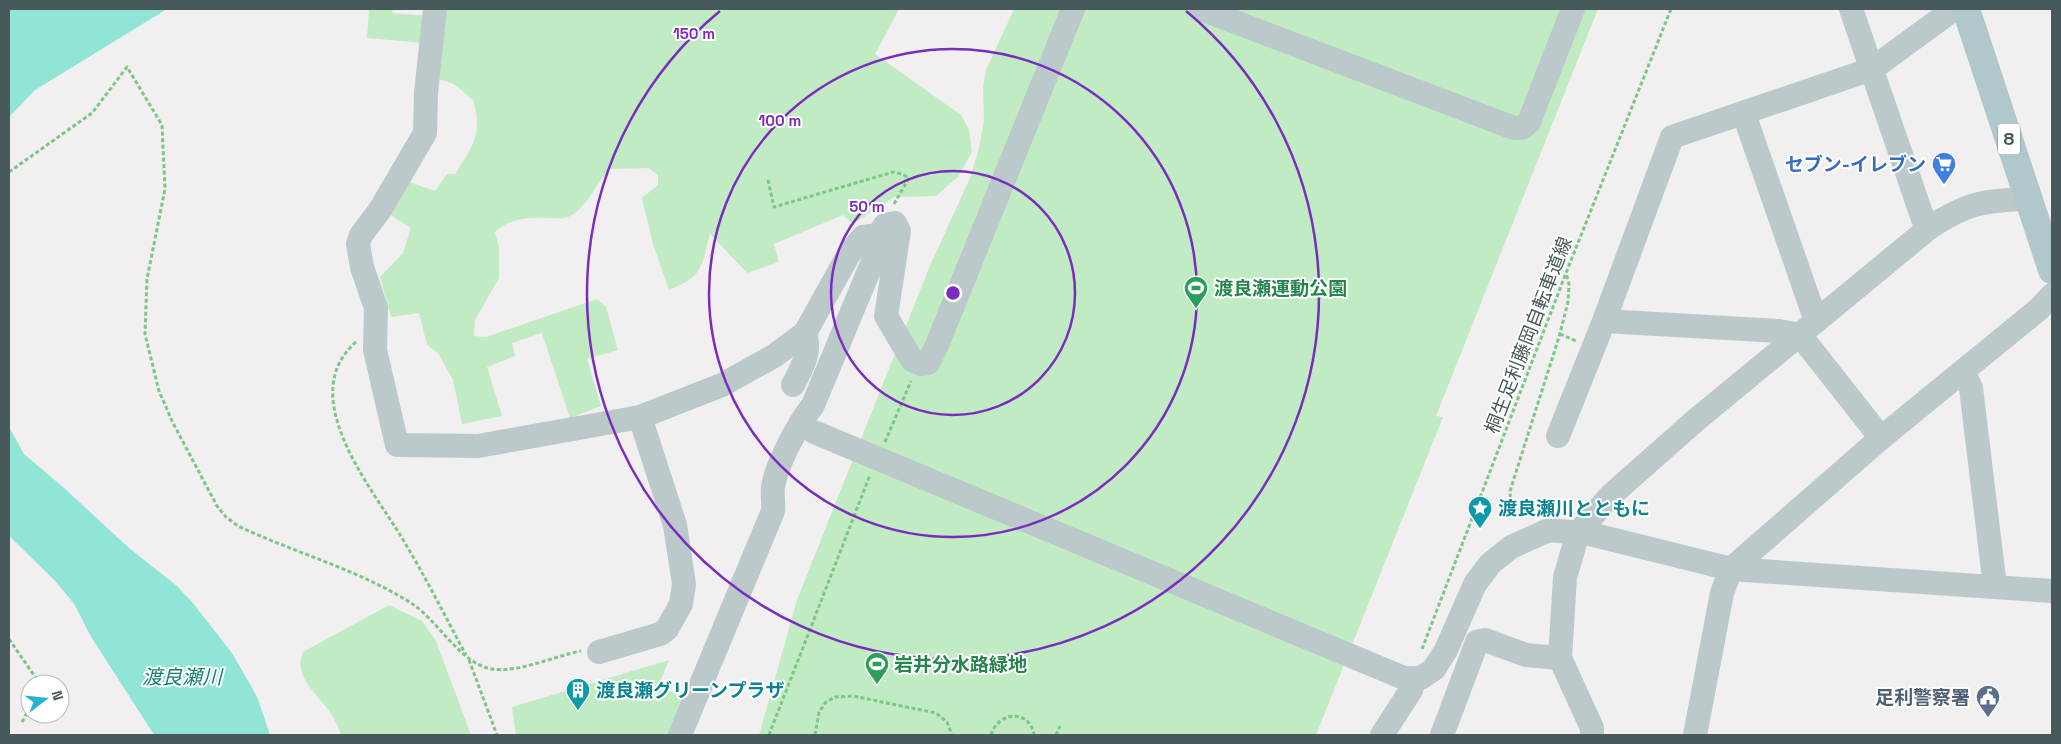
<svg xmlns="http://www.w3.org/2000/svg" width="2061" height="744" font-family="'Space Grotesk','Noto Sans JP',sans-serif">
<rect width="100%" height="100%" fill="#f1eff0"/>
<g fill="#c1ebc2">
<polygon points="369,9 393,9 392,13 429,16 423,43 367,38"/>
<path d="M443,9H899L875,54L961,115L969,130L972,152L958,177L936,196L894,197L853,224L843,215L774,244L779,262L747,273L710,234C701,267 704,276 669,290L653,244L642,198L658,185V175L649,168L611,169C595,183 588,208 568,217C563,219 554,218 549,218C528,217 510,218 495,232L499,247V278L475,320L474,336L486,337L597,299L606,307L618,350L587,359L601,406L570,418L542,333L512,343L515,356L487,367L502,416L462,424L453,380L438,353L427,345L419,313L391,317L380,277L403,253L411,228L386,212L404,180L435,191L447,174H455C473,146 483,134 473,100L454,84L438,79Z"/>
<polygon points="1014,9 1598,9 1436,416 1443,417 1316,735 759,735 797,600 929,268 970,178 979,148 984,121 983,88 986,70"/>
<path d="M389,605L422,621L436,641L471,735H341C339,729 336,722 333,717C321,696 292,678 303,652Z"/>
<polygon points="669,660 658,687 686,697 672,735 516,735 512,707"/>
</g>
<g fill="#91e5d7">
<polygon points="9,9 167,9 35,90 9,117"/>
<polygon points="9,427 24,454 63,487 129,548 177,586 192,602 232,653 250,684 258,699 270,735 154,735 91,637 74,604 56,582 9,536"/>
</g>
<polygon fill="#f1eff0" points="9,536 56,582 74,604 91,637 154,735 152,735 101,657 72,606 54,584 9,540"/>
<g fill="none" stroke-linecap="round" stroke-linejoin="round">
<g stroke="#7cc786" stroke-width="3" stroke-dasharray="4 2.5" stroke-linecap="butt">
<path d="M9,172L92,113L127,67L162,125L165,189L147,279L145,334L159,391L172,421L217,506L226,517L238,526C295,553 357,569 411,603C438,620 460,664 492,669C518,673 555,656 581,651"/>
<polyline points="768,180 774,207 893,172 902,174 909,178 894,204"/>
<polyline points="1560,334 1576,341"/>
<path d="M356,342C294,396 372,488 402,538C425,576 445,616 466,655"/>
<polyline points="885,442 911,381"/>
<polyline points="1533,516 1511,506 1510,491 1559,337 1568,302 1569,284 1566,273"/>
<polyline points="9,639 40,684"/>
<polyline points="1422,649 1566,273 1671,9"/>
<polyline points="469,660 497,735"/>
<polyline points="22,722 30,707"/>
<polyline points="769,735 870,475"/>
<polyline points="815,735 819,712 826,702 835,697 853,696 936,713 947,722 952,735"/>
<path d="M991,735C998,711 1030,709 1034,735"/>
<polyline points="1056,735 1060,726"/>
</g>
<g stroke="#bcc9cb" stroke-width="24">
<polyline points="435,9 426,93 425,133 380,210 361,235 358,244 362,267 376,308 375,350 397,445 478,446 640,417 722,385 774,356 805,333 849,254 863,237 870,236 875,240"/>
<polyline points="1201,9 1514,128 1522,128 1529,122 1573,9"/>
<polyline points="1851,9 1923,219 1929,228"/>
<polyline points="1744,114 1816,321"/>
<polyline points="1604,321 1779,331 1800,335 1881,438"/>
<polyline points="1963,371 1971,388 1995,587"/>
<path d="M793,385C801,369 812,352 805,333"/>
<polyline points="1558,436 1604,321 1672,137 1872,69 1954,9"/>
<polyline points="599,652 660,634 667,629 681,604 684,584 675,525 640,417"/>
<polyline points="1404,678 1421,678 1434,669 1446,650 1475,584 1490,564 1511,547 1549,530 1590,534 1731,569 2052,591"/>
<path d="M680,735L773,511C774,503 772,495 773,487C777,462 798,425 813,405L873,261L877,246L875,240L885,225L895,223L899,231L886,316L912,360L921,364L928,363L937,345L1073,9"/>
<polyline points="1382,735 1411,690 1414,678"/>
<polyline points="1442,735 1477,642 1485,640 1526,655 1560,658"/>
<path d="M1592,735V728L1560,658L1565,577L1578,533L1610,496L1696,420L1929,228C1966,203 1985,200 2029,199"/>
<polyline points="1695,735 1722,593 1731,569 1881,438 2039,309 2052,295"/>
</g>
<polyline stroke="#b1c8cb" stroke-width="28" points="1966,9 2052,270"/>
<polyline stroke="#bcc9cb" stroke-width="24" points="814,432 1404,678"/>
</g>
<g fill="none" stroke="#7b2cbf" stroke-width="2.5">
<circle cx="953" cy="293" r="122"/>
<circle cx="953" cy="293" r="244"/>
<path d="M1186 11A366 366 0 1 1 720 11"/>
</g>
<defs>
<symbol id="supermarket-pin" viewBox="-11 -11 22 30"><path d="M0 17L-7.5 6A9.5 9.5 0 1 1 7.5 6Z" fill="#3f7fe0" stroke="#fff"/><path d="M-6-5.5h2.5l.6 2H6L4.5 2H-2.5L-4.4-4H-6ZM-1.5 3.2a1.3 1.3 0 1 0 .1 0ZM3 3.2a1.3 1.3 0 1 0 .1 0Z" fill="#fff"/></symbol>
<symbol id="stadium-pin" viewBox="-11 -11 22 30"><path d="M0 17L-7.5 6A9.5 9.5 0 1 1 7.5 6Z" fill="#2e9e5b" stroke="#fff"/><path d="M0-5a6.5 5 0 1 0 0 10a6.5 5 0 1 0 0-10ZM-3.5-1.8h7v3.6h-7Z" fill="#fff"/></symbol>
<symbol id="sight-pin" viewBox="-11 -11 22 30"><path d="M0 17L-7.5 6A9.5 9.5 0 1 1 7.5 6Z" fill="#0f9aa8" stroke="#fff"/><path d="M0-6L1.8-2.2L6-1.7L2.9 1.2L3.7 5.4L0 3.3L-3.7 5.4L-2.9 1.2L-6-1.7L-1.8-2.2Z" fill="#fff"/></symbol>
<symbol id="building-pin" viewBox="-11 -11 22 30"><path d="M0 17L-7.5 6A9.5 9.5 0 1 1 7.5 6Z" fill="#0f9aa8" stroke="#fff"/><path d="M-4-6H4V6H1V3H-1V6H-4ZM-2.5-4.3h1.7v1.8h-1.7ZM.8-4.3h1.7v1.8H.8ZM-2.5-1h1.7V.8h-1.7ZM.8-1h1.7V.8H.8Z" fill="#fff"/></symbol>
<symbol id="civic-pin" viewBox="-11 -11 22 30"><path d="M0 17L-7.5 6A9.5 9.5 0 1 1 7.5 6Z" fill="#5c6f8a" stroke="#fff"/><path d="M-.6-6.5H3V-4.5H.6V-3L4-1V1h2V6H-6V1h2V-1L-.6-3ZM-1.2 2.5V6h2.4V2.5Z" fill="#fff"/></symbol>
</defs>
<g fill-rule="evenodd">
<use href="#supermarket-pin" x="1930" y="150" width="28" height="38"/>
<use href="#stadium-pin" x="1182" y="274" width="28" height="38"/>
<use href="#sight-pin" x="1466" y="494" width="28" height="38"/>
<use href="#stadium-pin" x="863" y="650" width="28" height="38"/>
<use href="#building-pin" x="564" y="676" width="28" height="38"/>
<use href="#civic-pin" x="1974" y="683" width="28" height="38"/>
</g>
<g text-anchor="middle" stroke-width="4" stroke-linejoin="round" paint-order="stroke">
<rect fill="#fff" stroke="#7f8b8c" stroke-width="1" x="1998" y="123.5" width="22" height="31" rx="4"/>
<g font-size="18" font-weight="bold" fill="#48595b">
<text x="2009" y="145">8</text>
</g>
<g font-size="19" font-weight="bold" fill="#366cbe" stroke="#fff" text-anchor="end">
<text x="1926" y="171">セブン-イレブン</text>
</g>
<g font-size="19" font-weight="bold" fill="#27864d" stroke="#fff" text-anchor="start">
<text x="1214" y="295">渡良瀬運動公園</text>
<text x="894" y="671">岩井分水路緑地</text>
</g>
<g font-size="19" fill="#48595b" stroke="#fff">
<text transform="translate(1528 335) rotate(-69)" y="7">桐生足利藤岡自転車道線</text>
</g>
<g font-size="19" font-weight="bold" fill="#0d838f" stroke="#fff" text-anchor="start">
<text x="1498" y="515">渡良瀬川とともに</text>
<text x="596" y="697">渡良瀬グリーンプラザ</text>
</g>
<g font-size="19" font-weight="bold" fill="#4e5e75" stroke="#fff" text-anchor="end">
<text x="1970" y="704">足利警察署</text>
</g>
<g font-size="20" font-style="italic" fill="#178271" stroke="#fff">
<text x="182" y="684">渡良瀬川</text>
</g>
</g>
<circle cx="953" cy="293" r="8" fill="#7b2cbf" stroke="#fff" stroke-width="2.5"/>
<g font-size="15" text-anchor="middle" font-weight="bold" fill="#7b2cbf" stroke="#fff" stroke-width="4" stroke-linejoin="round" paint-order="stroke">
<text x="694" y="39">150 m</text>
<text x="780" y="126">100 m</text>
<text x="867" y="212">50 m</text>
</g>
<rect width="2061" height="744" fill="none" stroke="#48595b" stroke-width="20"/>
<g transform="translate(45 699) rotate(74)"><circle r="24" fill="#ffffff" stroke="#b6bdbd"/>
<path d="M0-4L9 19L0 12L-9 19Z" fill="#28b1d2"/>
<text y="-8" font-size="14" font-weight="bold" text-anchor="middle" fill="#48595b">N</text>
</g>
</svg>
